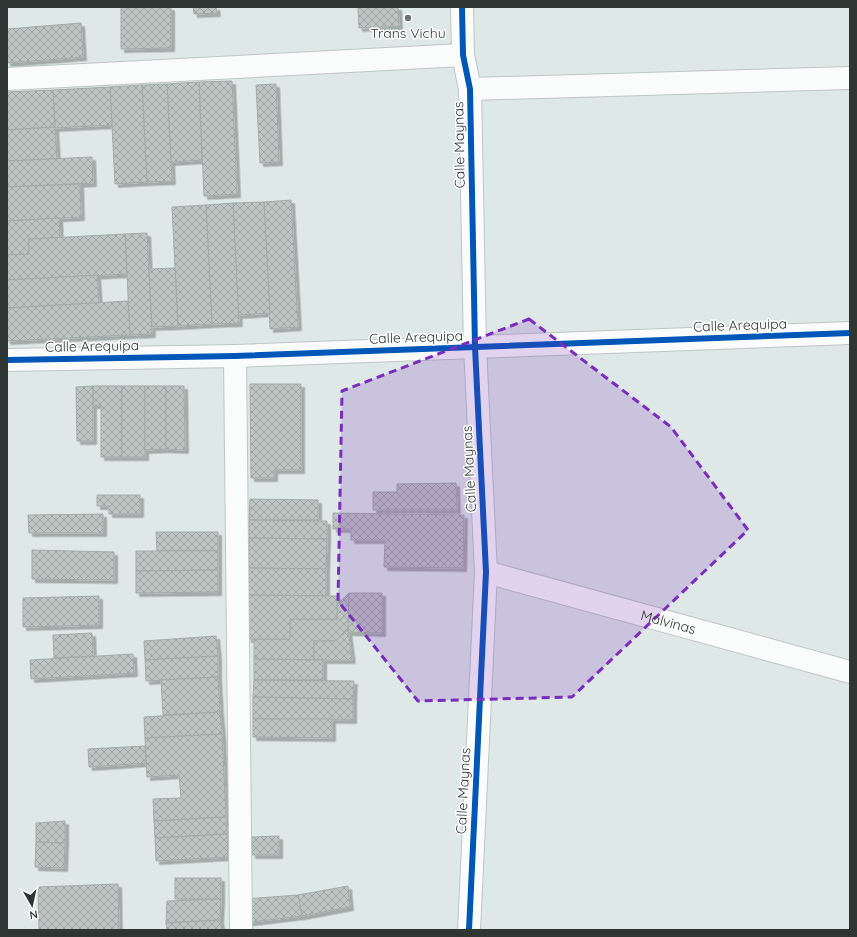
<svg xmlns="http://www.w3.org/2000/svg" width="857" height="937" font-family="Quicksand,sans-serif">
<defs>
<pattern id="building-cross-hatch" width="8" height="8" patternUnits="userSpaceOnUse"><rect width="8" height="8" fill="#bec6c4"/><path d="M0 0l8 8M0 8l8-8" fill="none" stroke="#9ba2a0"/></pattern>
<filter id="shadow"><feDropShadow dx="3.5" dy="3.5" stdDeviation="0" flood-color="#0004"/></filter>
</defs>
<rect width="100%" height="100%" fill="#dee9e7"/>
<g fill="url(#building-cross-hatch)" stroke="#a2aba9" filter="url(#shadow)">
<polygon points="121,7 171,7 171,48 121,49"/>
<polygon points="193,7 216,7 217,13 194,14"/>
<polygon points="358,7 398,7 399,26 359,28"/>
<polygon points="81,23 83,57 7,63 7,29"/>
<polygon points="232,81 237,194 204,196 199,82"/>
<polygon points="199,82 202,160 171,162 167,84"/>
<polygon points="167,84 172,181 147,182 142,85"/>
<polygon points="276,84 279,162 260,163 256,85"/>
<polygon points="142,85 147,182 115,184 110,87"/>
<polygon points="110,87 112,125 55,128 53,90"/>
<polygon points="53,90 55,127 7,130 7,92"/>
<polygon points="55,127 57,159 7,161 7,130"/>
<polygon points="92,157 93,183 7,187 7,161"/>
<polygon points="80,184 81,217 7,221 7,187"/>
<polygon points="291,200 298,327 270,329 264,202"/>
<polygon points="264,202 270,313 238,315 233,203"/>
<polygon points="233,203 239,323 212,324 206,205"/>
<polygon points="206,205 212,324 178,326 172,207"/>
<polygon points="59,218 60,238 29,239 29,254 7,255 7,221"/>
<polygon points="147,233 152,334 130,335 125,234"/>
<polygon points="125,234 127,274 7,280 7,255 29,254 29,239"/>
<polygon points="175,268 178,326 152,327 149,269"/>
<polygon points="97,275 99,303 7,308 7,280"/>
<polygon points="128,301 130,335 7,341 7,308"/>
<polygon points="250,384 301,384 301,470 274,470 274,478 251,478"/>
<polygon points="93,386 122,386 122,457 101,457 101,405 93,405"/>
<polygon points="93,386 93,441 77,441 76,387"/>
<rect x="122" y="386" width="23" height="71"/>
<polygon points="145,386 166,386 166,449 145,450"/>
<polygon points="166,386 184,386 185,450 166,449"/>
<polygon points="456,483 457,510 373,510 373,492 397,492 397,484"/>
<polygon points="97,495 140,495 140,514 109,514 109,506 97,506"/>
<polygon points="250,499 318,500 318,520 249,520"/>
<polygon points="333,513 464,515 463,568 384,567 385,540 351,540 351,529 333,529"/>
<polygon points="103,514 103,533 29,533 28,515"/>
<polygon points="249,520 327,521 327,539 249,538"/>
<polygon points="156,532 218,532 218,551 157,551"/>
<polygon points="249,538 327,539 326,569 248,568"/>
<polygon points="32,550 114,552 114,580 32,579"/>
<polygon points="136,551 218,551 218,570 136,571"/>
<polygon points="248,568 326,569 326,596 248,595"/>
<polygon points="218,570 218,592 136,593 136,571"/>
<polygon points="349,593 348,630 335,641 314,641 314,660 254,659 254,639 290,639 290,619 337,619 337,605"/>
<polygon points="349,593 382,593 382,633 348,632"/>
<polygon points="248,595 337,596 337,619 290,619 290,639 248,639"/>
<polygon points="99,596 99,625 23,627 23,598"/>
<polygon points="348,630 352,660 314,660 314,641 335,641"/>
<polygon points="92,633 93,656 54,658 53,635"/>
<polygon points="216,636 218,656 145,660 144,641"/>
<polygon points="133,654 134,673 31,679 30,660"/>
<polygon points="218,656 218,677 146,681 145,660"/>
<polygon points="254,659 323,660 323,680 254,680"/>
<polygon points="218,677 220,712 163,715 161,680"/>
<polygon points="254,680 354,681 353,699 253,697"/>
<polygon points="253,697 353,699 353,720 253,719"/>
<polygon points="220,712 222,734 145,738 144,717"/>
<polygon points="253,719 332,719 332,738 253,737"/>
<polygon points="222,734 226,817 154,821 153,799 181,798 179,775 147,777 145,738"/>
<polygon points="145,746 146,763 89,767 88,749"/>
<polygon points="226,817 227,834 155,838 154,821"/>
<polygon points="65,821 65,843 36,842 36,823"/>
<polygon points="227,834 228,857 156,861 155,838"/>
<polygon points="279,836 279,855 252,855 252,837"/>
<polygon points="36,842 65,843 64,868 35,867"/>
<rect x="175" y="878" width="46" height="21"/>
<polygon points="118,884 119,930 39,930 38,887"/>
<polygon points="348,886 350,907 302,916 298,895"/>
<polygon points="298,895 302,916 243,923 244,899"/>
<polygon points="221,899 220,920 166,923 167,901"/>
<polygon points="220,920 222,930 167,930 166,923"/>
</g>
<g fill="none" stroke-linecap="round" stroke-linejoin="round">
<defs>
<g id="street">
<polyline points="462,7 463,55 470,89 475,347 486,572 469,930"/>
<polyline points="7,79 463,55"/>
<polyline points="470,89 850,78"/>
<polyline points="235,356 241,930"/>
<polyline points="7,360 235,356 850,333"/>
<path id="s1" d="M486,572L850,672"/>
</g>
</defs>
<use href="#street" stroke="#bdc6c4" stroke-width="24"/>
<use href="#street" stroke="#fafcfb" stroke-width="22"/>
<defs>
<g id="cycleway">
<polyline points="462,7 463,55 470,89 475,347 486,572 469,930"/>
<polyline points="7,360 235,356 850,333"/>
</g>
</defs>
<use href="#cycleway" stroke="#fff" stroke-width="8"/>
<use href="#cycleway" stroke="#0057b8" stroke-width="6"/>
</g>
<path fill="#7b2cbf" fill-opacity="0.2" stroke="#7b2cbf" stroke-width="3" stroke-dasharray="8 5" stroke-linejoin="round" d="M529,319L671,427L748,530L572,697L418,701L338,601L342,391Z"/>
<circle fill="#6c7573" stroke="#fff" stroke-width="1.5" cx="408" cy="18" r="4"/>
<g text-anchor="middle" stroke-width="3" stroke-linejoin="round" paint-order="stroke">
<g font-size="14" fill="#2e3634" stroke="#fff">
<text x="408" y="38">Trans Vichu</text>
</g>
<g font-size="14" fill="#2e3634" stroke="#fff">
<text transform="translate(459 145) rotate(-91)" y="5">Calle Maynas</text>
<text transform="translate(740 325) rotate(-2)" y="5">Calle Arequipa</text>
<text transform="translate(416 337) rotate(-2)" y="5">Calle Arequipa</text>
<text transform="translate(92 346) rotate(-1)" y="5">Calle Arequipa</text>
<text transform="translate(469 469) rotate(-93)" y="5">Calle Maynas</text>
<text dy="5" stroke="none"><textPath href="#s1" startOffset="189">Malvinas</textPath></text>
<text transform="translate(463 791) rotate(-87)" y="5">Calle Maynas</text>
</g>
</g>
<rect width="857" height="937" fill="none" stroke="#2e3634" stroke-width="16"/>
<g transform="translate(32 905) rotate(171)" stroke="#ffffff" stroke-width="3" paint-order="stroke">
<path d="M0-3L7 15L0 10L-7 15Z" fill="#2e3634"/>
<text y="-6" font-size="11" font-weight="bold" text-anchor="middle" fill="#2e3634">N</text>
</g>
</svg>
